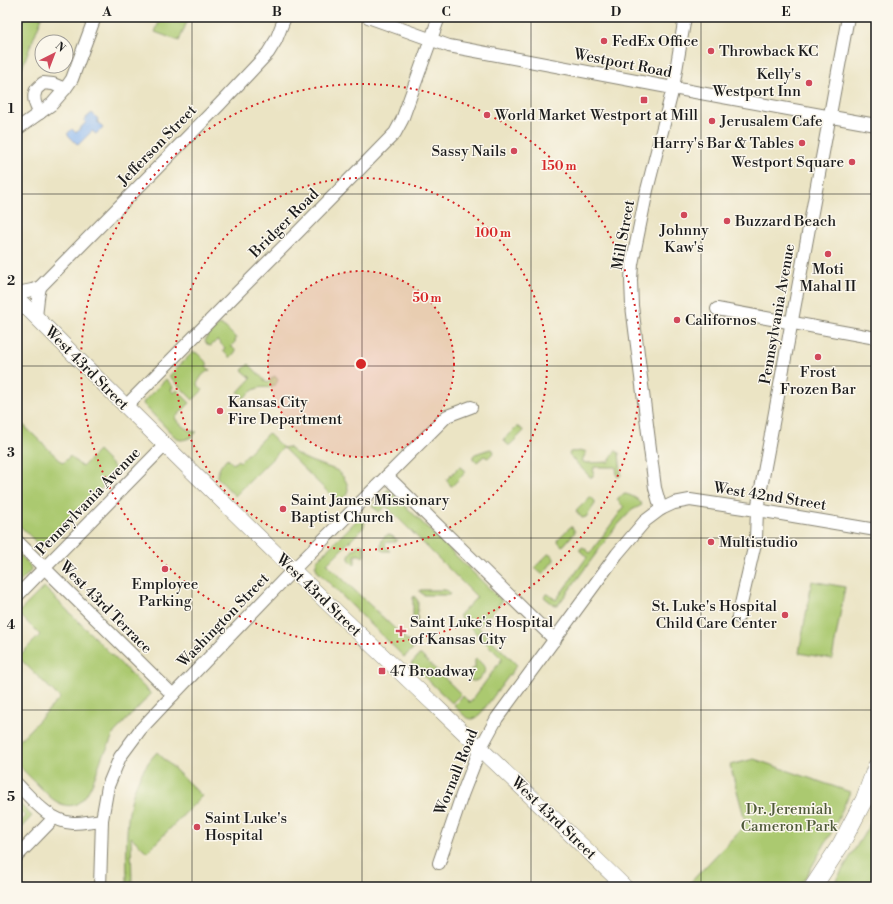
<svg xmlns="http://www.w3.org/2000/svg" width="893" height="904" font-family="'Libre Bodoni',serif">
<rect width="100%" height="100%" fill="#fbf7ec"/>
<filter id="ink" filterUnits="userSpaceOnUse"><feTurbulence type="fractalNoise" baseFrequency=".025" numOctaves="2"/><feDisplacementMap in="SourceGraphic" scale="8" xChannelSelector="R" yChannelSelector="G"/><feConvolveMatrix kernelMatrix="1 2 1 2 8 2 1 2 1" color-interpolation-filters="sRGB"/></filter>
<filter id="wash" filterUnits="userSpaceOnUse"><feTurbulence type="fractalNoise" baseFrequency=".012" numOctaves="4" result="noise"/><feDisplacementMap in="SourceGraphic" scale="16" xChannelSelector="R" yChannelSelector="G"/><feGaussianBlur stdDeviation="0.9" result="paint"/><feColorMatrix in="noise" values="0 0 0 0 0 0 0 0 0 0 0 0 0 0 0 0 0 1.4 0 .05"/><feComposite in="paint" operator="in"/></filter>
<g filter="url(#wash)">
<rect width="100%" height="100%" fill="#ebe4c4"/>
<g fill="#abc970" stroke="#647246">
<polygon points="25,17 42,17 21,70 17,69 17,36"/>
<polygon points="161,17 189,17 179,41 155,32"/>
<polygon points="220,324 226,328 236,338 235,342 231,346 236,351 230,358 223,351 225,348 217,340 212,345 210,346 207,344 205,341 208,335"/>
<path d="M193,352L197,353L208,364L206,366L210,370C203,373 200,378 197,384L203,390L193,400L169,376Z"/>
<path d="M249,364L267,383L274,376L276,377L278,380C274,391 266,386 258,388C252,390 248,394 244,398L238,392L251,378L242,370Z"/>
<path d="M166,379L173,387L171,390L174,393L177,390L190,403L175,418C181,426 187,431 197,432C192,437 187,440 180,440L174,436L143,404L144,401Z"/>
<polygon points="17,419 63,463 70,456 82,467 98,451 118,471 45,547 40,546 17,523"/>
<polygon points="516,427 518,427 523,430 522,433 510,445 508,445 505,442 504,439"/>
<path d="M268,433L283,448L288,447C301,460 320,464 336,470C342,474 351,485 347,493C345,496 341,500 338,502L283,448L235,496L217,477C218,469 222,464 227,458L233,464L238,460L240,462Z"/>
<polygon points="490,449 493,450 494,452 488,458 484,456 477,462 473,459 473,456 475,454"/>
<polygon points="584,451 586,452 582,461 586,463 609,462 615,451 616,451 619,453 621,475 619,477 617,476 616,467 594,467 593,476 592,477 590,477 569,455 570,452"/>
<polygon points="460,467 465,471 465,473 452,486 451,486 447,481 447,479 458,468"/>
<path d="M388,489L502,601L495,610L478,627L517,665L481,713C471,727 462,713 454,705L463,696L470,703L502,659L459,616L477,597L386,506L379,512L372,506Z"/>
<path d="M625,494C631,495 639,499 642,505L632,510L615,528L558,605H554L544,597L546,594H548L556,600L587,557L580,551V549L583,547L590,553L624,507L617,500L619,497Z"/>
<polygon points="590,497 591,497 595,501 595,504 586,517 582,518 576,511"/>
<polygon points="360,517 363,519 365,523 363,528 327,564 413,646 413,649 404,657 318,572 315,565 317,563 316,561"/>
<polygon points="570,527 572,527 574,530 575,532 564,545 562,546 557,540"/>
<path d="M388,535L392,536L397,540L396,542H386L385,546L390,551H383L381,549C381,543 381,537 388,535Z"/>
<path d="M359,545H362L364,547V556L363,557L360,555H355V564L354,565L349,559C348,554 354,548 359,545Z"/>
<polygon points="17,552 29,564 31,569 30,572 17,585"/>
<path d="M548,554C551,553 554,557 554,560L543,574H542L535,568V567Z"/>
<polygon points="812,581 845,587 832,659 799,653"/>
<path d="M44,587L151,694L114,733L106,751L103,754C94,778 84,825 50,797L17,764V743L60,698L18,657L40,635L18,613Z"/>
<polygon points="420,590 446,590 450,594 449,595 424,595 420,592"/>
<polygon points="414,596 418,601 417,627 413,623 413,597"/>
<polygon points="419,655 421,655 461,694 452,703 411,664"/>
<path d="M477,659L484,666L485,671C482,676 477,684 470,680V671L471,669H475V660Z"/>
<path d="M157,752L202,796L147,852L131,837L132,887H127C127,839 121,790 157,752Z"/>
<polygon points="754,759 850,792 835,826 806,877 798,887 686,887 746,824 730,765"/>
<polygon points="17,801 32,816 17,832 17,825 25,816 17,808"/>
<polygon points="876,814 876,887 832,887"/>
</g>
<polygon fill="#85b4f0" stroke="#506886" points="92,113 98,119 97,121 103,127 96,134 92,131 78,145 67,134 72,129 76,133 86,122 84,120"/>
</g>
<g filter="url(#ink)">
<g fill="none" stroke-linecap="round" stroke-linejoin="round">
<defs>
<g id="minor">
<polyline points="368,17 449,46 673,88 876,125"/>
<path d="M40,113C36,107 32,98 36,90C37,88 41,85 43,83L53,84L65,89"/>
<polyline points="17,129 52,104 65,89 72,79 95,17"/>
<polyline points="17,293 32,290 40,287 220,104 268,53 276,40 285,17"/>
<polyline points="717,309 876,338"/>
<polyline points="36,317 38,298 40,287"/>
<polyline points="125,407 239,291 299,231 395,133 402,120 439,17"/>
<polyline points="387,476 555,640"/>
<polyline points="661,509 655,488 632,306 631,280 632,264 647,190 673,88 685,17"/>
<polyline points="17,541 173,695"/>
<polyline points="17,596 165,445"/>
<polyline points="738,617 756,539 757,510 759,499 848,17"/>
<path d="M17,784C32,799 50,822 73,823C82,823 93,821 102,820"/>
<polyline points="17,856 54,818"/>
<polyline points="439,863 462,795 480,749 497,718 617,554 645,521 661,509 674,503 690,500 757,510 876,530"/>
<polyline points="100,887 102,820 108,786 120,757 140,730 173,695 293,570 447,416 471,407"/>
</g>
<path id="tertiary" d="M17,298C108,389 200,480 293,570C403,676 515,780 625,887"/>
<polyline id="secondary" points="813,887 841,844 864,800 876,767"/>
</defs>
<use href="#minor" stroke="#848070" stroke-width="14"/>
<use href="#tertiary" stroke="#848070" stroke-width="16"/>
<use href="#secondary" stroke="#848070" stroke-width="18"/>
<use href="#minor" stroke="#fff" stroke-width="12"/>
<use href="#tertiary" stroke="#fff" stroke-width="15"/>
<use href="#secondary" stroke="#fff" stroke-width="17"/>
</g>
</g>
<path fill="none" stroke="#1c1c1c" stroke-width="1" stroke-opacity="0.55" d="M192,17V887M362,17V887M531,17V887M701,17V887M17,194H876M17,366H876M17,538H876M17,710H876"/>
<circle cx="361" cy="364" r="93" fill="#d62828" fill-opacity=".12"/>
<g fill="none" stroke="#d62828" stroke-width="2" stroke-dasharray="2 4">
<circle cx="361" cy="364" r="93"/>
<circle cx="361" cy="364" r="186"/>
<circle cx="361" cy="364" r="280"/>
</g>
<g fill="#d1495b" stroke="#fbf7ec" stroke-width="1.5">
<circle cx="604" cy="41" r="4"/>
<circle cx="711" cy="51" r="4"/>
<circle cx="809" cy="83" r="4"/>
<rect x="640" y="96" width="8" height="8" rx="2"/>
<circle cx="487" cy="115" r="4"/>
<circle cx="712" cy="121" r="4"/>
<circle cx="802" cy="143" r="4"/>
<circle cx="514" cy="151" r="4"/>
<circle cx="852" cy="162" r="4"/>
<circle cx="684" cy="215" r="4"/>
<circle cx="727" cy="221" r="4"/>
<circle cx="828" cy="254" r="4"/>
<circle cx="677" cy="320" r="4"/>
<circle cx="818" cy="357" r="4"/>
<circle cx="220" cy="411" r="4"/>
<circle cx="283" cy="509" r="4"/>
<circle cx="711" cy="542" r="4"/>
<circle cx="165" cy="569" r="4"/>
<circle cx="785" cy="615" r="4"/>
<path d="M399 625h4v4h4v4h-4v4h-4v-4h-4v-4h4z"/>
<rect x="378" y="667" width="8" height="8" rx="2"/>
<circle cx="197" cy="827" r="4"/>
</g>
<g text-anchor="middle" stroke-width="3" stroke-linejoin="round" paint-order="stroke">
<g font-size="15" fill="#1c1c1c" stroke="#fbf7ec" text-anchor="start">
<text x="612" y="46">FedEx Office</text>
<text x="719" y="56">Throwback KC</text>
<text x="801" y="79" text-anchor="end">Kelly's<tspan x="801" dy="17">Westport Inn</tspan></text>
<text x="495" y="120">World Market</text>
<text x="644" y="120" text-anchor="middle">Westport at Mill</text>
<text x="720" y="126">Jerusalem Cafe</text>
<text x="794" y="148" text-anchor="end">Harry's Bar &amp; Tables</text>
<text x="506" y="156" text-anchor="end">Sassy Nails</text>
<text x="844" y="167" text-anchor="end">Westport Square</text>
<text x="735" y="226">Buzzard Beach</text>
<text x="684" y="235" text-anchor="middle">Johnny<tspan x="684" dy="17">Kaw's</tspan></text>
<text x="828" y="274" text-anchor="middle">Moti<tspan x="828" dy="17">Mahal II</tspan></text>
<text x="685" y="325">Californos</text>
<text x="818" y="377" text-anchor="middle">Frost<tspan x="818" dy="17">Frozen Bar</tspan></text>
<text x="228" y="407">Kansas City<tspan x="228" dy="17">Fire Department</tspan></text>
<text x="291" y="505">Saint James Missionary<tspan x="291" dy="17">Baptist Church</tspan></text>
<text x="719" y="547">Multistudio</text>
<text x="165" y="589" text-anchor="middle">Employee<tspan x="165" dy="17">Parking</tspan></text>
<text x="777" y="611" text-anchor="end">St. Luke's Hospital<tspan x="777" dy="17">Child Care Center</tspan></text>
<text x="410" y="627">Saint Luke's Hospital<tspan x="410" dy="17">of Kansas City</tspan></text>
<text x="390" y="676">47 Broadway</text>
<text x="205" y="823">Saint Luke's<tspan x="205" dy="17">Hospital</tspan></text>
</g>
<g font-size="15" fill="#1c1c1c" stroke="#fbf7ec">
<text transform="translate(623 63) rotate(11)" y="5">Westport Road</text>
<text transform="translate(157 145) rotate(-46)" y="5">Jefferson Street</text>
<text transform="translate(284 223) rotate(-45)" y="5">Bridger Road</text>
<text transform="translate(623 235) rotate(-80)" y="5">Mill Street</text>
<text transform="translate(777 314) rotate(-80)" y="5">Pennsylvania Avenue</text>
<text transform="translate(87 368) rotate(45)" y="5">West 43rd Street</text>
<text transform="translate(770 496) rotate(9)" y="5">West 42nd Street</text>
<text transform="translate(88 501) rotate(-46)" y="5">Pennsylvania Avenue</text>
<text transform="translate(319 595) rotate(44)" y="5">West 43rd Street</text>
<text transform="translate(106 607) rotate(45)" y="5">West 43rd Terrace</text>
<text transform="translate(223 620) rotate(-46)" y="5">Washington Street</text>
<text transform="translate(456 772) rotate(-68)" y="5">Wornall Road</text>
<text transform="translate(554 818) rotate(44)" y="5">West 43rd Street</text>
</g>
<g font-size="15" fill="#4e5939" stroke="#fbf7ec">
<text x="789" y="814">Dr. Jeremiah<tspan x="789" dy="17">Cameron Park</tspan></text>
</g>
</g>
<circle cx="361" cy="364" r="6" fill="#d62828" stroke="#fbf7ec" stroke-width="2"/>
<g font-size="12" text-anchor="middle" font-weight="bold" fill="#d62828" stroke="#fbf7ec" stroke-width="3" stroke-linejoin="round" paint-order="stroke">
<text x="559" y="170">150 m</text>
<text x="493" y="237">100 m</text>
<text x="427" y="302">50 m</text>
</g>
<rect width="893" height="904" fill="none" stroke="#fbf7ec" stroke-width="44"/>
<g transform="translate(54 54) rotate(42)"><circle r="19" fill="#fbf7ec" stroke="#a29f99"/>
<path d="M0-3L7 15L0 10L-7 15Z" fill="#d1495b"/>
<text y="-6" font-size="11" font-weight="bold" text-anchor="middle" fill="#1c1c1c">N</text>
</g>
<rect x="22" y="22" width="849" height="860" fill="none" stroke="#1c1c1c" stroke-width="1.5"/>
<g font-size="13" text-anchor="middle" font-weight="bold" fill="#1c1c1c">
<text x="107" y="16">A</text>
<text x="277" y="16">B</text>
<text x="446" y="16">C</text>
<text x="616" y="16">D</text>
<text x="786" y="16">E</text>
<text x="11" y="113">1</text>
<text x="11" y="285">2</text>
<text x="11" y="457">3</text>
<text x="11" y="629">4</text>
<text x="11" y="801">5</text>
</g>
</svg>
